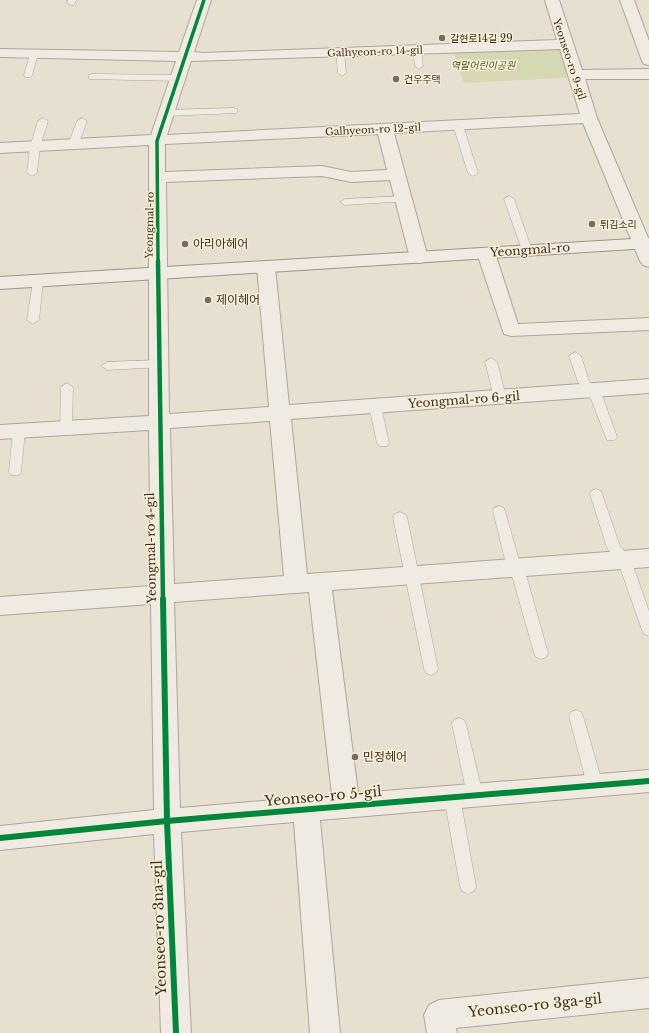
<svg xmlns="http://www.w3.org/2000/svg" width="649" height="1033" font-family="'Libre Baskerville','Noto Sans KR',serif">
<rect width="100%" height="100%" fill="#e7e0d1"/>
<polygon fill="#d6d7b3" points="566,45 577,77 464,83 452,48"/>
<g fill="none" stroke-linecap="round" stroke-linejoin="round">
<defs>
<g id="lane">
<polygon points="68,0 76,0 74,5 71,5 67,3"/>
<polygon points="417,47 421,50 423,66 419,69 415,66 413,50"/>
<polygon points="340,49 344,52 346,73 342,76 338,73 336,52"/>
<polygon points="34,51 38,54 32,75 31,77 25,77 24,75 30,54"/>
<polygon points="92,74 178,75 183,78 178,81 89,79 89,75"/>
<polygon points="234,108 237,109 237,113 167,116 162,113 167,110"/>
<polygon points="43,118 48,121 40,147 37,173 32,176 27,173 30,147 38,121"/>
<polygon points="82,118 87,121 78,145 73,148 70,147 68,145 77,121"/>
<polygon points="458,122 463,125 478,173 476,175 473,176 468,173 453,125"/>
<polygon points="404,196 409,199 408,201 345,205 340,202 345,199"/>
<polygon points="509,196 514,199 532,250 531,252 527,253 522,250 504,199"/>
<polygon points="38,278 43,281 39,320 33,324 27,320 33,281"/>
<polygon points="575,352 581,356 589,381 603,398 617,437 615,440 607,440 591,399 578,382 569,356"/>
<polygon points="491,358 497,362 506,397 500,401 494,397 485,362"/>
<polygon points="158,360 162,361 164,364 162,367 107,370 101,366 107,362"/>
<polygon points="67,383 73,387 72,428 70,431 62,431 60,428 61,387"/>
<polygon points="375,402 379,403 381,406 389,443 387,446 379,446 377,443 369,406 371,403"/>
<polygon points="19,427 23,428 25,431 21,472 19,475 11,475 9,472 13,431 15,428"/>
<polygon points="596,489 601,491 602,494 620,546 631,560 649,611 649,636 644,634 642,630 618,562 607,548 590,494 591,491"/>
<polygon points="499,506 504,508 505,511 521,567 527,578 548,653 546,657 541,659 536,657 534,653 513,579 507,568 493,511 494,508"/>
<polygon points="400,512 405,514 407,517 438,669 436,673 431,675 426,673 424,669 393,517 395,514"/>
<polygon points="576,710 581,712 583,716 603,785 600,790 595,792 590,790 587,785 569,716 571,712"/>
<polygon points="459,718 464,720 466,724 483,795 480,800 475,802 470,800 467,795 452,724 454,720"/>
<polygon points="452,790 457,792 460,797 476,886 474,891 468,894 462,891 460,886 444,797 447,792"/>
</g>
<g id="street">
<path d="M197,0H211L194,52L203,53L557,40L545,0H559L582,70L649,69V79H585L597,118L649,240V267L643,265L640,261L583,123L394,133L428,258L425,262L419,263L413,262L410,258L390,180L351,182L322,176L166,182L169,414L269,407L257,267L260,263L266,261L272,263L275,267L289,405L649,379V393L291,419L307,574L649,549V567L332,590L358,793L649,770V792L320,820L340,1033H310L294,822L181,832L191,1033H161L154,834L0,850V826L154,810L151,604L0,615V597L151,586L149,430L0,439V425L149,416V145L0,153V143L151,135L176,61L0,57V49L179,52ZM560,49L580,114L167,135L191,61ZM378,134L387,170L351,172L322,166L165,172V144ZM270,421L284,576L174,584L170,428ZM309,592L332,795L180,808L174,602Z"/>
<polygon points="620,0 634,0 649,41 649,65 644,64 642,61"/>
<polygon points="486,248 492,249 495,253 518,324 649,318 649,330 511,336 504,334 477,253 480,249"/>
<polygon points="649,978 649,1008 456,1028 457,1033 427,1033 424,1015 429,1005 439,1000"/>
</g>
<polygon id="secondary" points="649,238 649,248 0,289 0,277"/>
</defs>
<use href="#lane" stroke="#ada599" stroke-width="1"/>
<use href="#street" stroke="#ada599" stroke-width="2"/>
<use href="#secondary" stroke="#9c958a" stroke-width="2"/>
<use href="#lane" fill="#efebe3" fill-rule="evenodd"/>
<use href="#street" fill="#efebe3" fill-rule="evenodd"/>
<use href="#secondary" fill="#efebe3" fill-rule="evenodd"/>
<defs>
<polyline id="cycleway-far2" points="158,262 157,141 204,0"/>
<polyline id="cycleway-far1" points="158,261 163,600"/>
<g id="cycleway">
<polyline points="163,599 167,821 176,1033"/>
<polyline points="0,838 167,821 649,781"/>
</g>
</defs>
<use href="#cycleway-far2" stroke="#f7eed8" stroke-width="5.5"/>
<use href="#cycleway-far1" stroke="#f7eed8" stroke-width="7"/>
<use href="#cycleway" stroke="#f7eed8" stroke-width="8"/>
<use href="#cycleway-far2" stroke="#00873e" stroke-width="3.5"/>
<use href="#cycleway-far1" stroke="#00873e" stroke-width="4.5"/>
<use href="#cycleway" stroke="#00873e" stroke-width="6"/>
</g>
<g fill="#786c5e" stroke="#f7eed8" stroke-width="1.5">
<circle cx="442" cy="38" r="4"/>
<circle cx="396" cy="79" r="4"/>
<circle cx="592" cy="224" r="4"/>
<circle cx="185" cy="244" r="4"/>
<circle cx="208" cy="300" r="4"/>
<circle cx="355" cy="757" r="4"/>
</g>
<g text-anchor="middle" stroke-width="3" stroke-linejoin="round" paint-order="stroke">
<g font-size="10" fill="#3d2e20" stroke="#f7eed8" text-anchor="start">
<text x="450" y="42">갈현로14길 29</text>
<text x="404" y="83">건우주택</text>
<text x="600" y="228">튀김소리</text>
</g>
<g font-size="10" fill="#3d2e20" stroke="#f7eed8">
<text transform="translate(375 51) rotate(-2)" y="4">Galhyeon-ro 14-gil</text>
<text transform="translate(570 59) rotate(72)" y="4">Yeonseo-ro 9-gil</text>
<text transform="translate(373 129) rotate(-3)" y="4">Galhyeon-ro 12-gil</text>
<text transform="translate(149 225) rotate(-89)" y="4">Yeongmal-ro</text>
</g>
<g font-size="10" font-style="italic" fill="#4d5a26" stroke="#f7eed8">
<text x="483" y="69">역말어린이공원</text>
</g>
<g font-size="12" fill="#3d2e20" stroke="#f7eed8" text-anchor="start">
<text x="193" y="248">아리아헤어</text>
<text x="216" y="304">제이헤어</text>
<text x="363" y="761">민정헤어</text>
</g>
<g font-size="12" fill="#3d2e20" stroke="#f7eed8">
<text transform="translate(530 250) rotate(-4)" y="4">Yeongmal-ro</text>
<text transform="translate(464 400) rotate(-4)" y="4">Yeongmal-ro 6-gil</text>
<text transform="translate(151 548) rotate(-91)" y="4">Yeongmal-ro 4-gil</text>
</g>
<g font-size="14" fill="#3d2e20" stroke="#f7eed8">
<text transform="translate(323 796) rotate(-5)" y="5">Yeonseo-ro 5-gil</text>
<text transform="translate(159 928) rotate(-92)" y="5">Yeonseo-ro 3na-gil</text>
<text transform="translate(535 1005) rotate(-6)" y="5">Yeonseo-ro 3ga-gil</text>
</g>
</g>
</svg>
